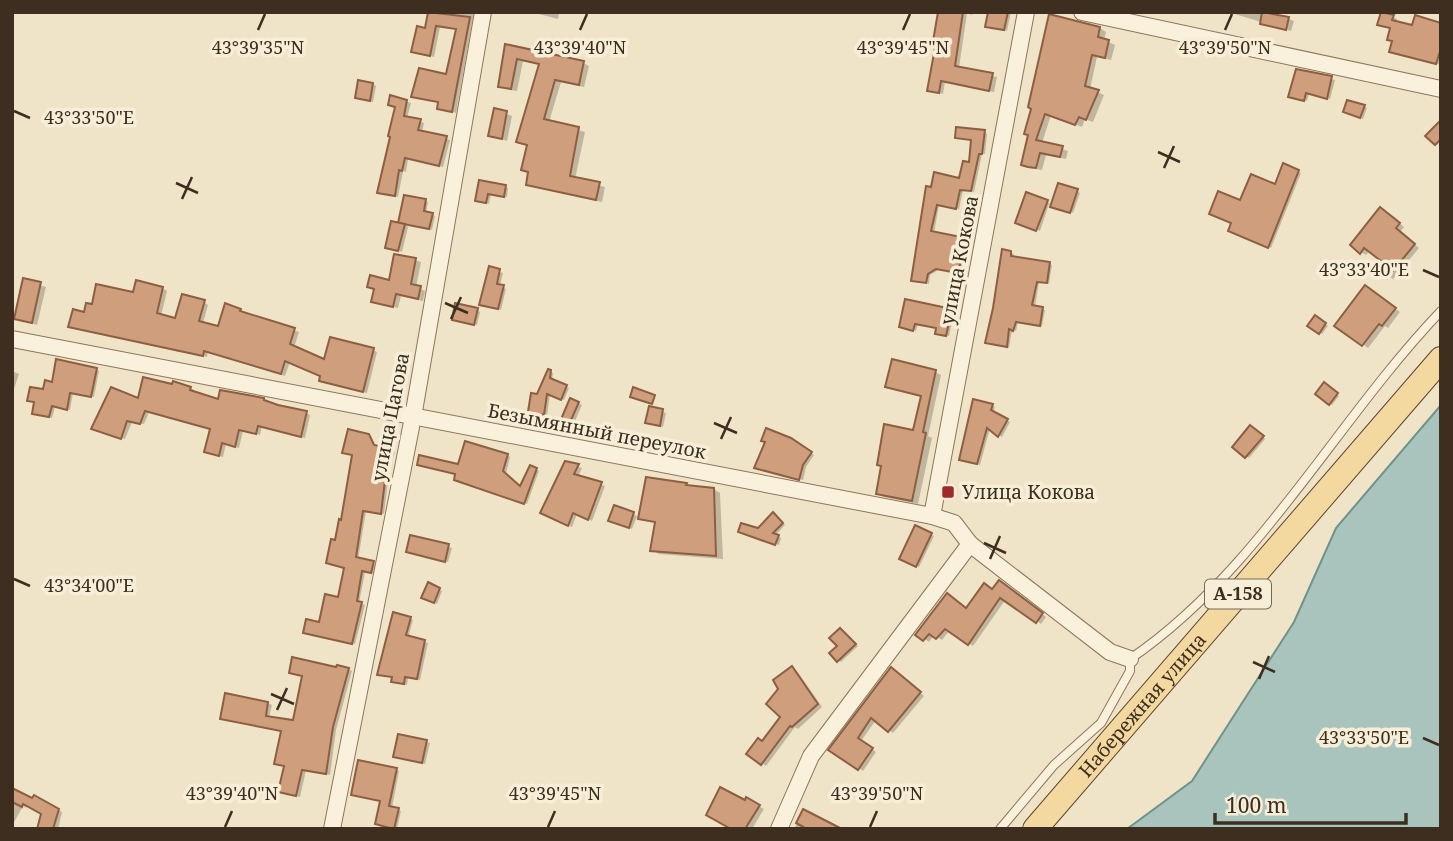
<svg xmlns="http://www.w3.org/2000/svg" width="1453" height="841" font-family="'Noto Serif',serif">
<rect width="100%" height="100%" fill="#f0e4c8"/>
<polygon fill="#a9c4bc" stroke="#6f938a" stroke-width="2" points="1441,405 1441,829 1127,829 1192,781 1294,622 1336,528"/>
<g fill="#0003">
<polygon points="430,12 474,12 456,113 439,108 440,103 417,98 447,76 458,30 440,27 434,57 413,51 427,30"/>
<polygon points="531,12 559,12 558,19"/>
<polygon points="954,12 973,12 972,15 967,13 959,68 997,77 994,92 945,82 943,94 928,90"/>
<polygon points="985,12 1011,12 1007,31 990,27 990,14"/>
<polygon points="1228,12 1271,12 1294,21 1291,31"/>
<polygon points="1393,17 1397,19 1396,23 1413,27 1441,24 1441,65 1395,53 1391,29 1380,24"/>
<polygon points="1100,28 1106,32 1104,40 1115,45 1111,60 1097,57 1090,89 1104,95 1093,122 1085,119 1082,127 1051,115 1042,143 1068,151 1066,159 1046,155 1042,170 1028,168 1023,165 1029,135"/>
<polygon points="507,46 583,63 589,66 584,87 561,82 549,122 585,132 575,179 605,187 602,202 533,187 528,184 530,173 523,170 528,146 518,141 541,65 523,61 517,91 505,89 500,86"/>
<polygon points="1298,71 1335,80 1330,99 1309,94 1307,101 1294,97"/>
<polygon points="373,84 376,86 373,102 356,97"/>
<polygon points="391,97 411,103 407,118 424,123 422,132 450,140 443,167 408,159 406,172 403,171 398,197 379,192 396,107"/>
<polygon points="1364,106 1367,108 1363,119 1348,113"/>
<polygon points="495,110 512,116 507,141 490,135"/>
<polygon points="984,132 987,134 985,154 982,154 974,192 963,190 959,209 939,205 934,233 968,242 961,273 940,269 930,275 929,284 916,281 927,188 961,180 971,164 973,140 956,137"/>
<polygon points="1284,166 1301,173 1271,248 1233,232 1233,222 1241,202 1276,186"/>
<polygon points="481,182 508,188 507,197 491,194 489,204 480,202"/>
<polygon points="1077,191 1080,193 1073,213 1049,204 1040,231 1020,224 1047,202 1053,205"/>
<polygon points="425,201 428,202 426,213 435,216 432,230 401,223 408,227 402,252 387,247 399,225"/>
<polygon points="1386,212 1404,227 1400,232 1419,248 1393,279 1388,276 1384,261 1370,250 1366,255 1361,252"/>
<polygon points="1011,253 1014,254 1013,258 1052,265 1049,284 1039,282 1035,307 1045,310 1042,326 1018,322 1016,331 1012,330 1009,348 987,343"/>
<polygon points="396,256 421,262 416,287 425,291 423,301 401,296 398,308 373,301 376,289 369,287 391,282"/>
<polygon points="490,269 503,273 500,286 506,289 501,310 484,306"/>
<polygon points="24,281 46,287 37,325 16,318"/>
<polygon points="162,288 167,291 161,316 177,320 204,302 208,305 203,323 219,328 240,310 244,314 299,332 294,348 325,362 373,350 377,352 367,393 325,383 321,381 322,376 290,362 285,376 208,352 207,357 181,350 180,352 70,326 93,306"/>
<polygon points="1370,290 1400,312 1388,328 1385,326 1368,348 1337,325"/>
<polygon points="477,310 480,312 477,325 457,320"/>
<polygon points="951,311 954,313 949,336 940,334 938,328 918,324 916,331 901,326"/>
<polygon points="1316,317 1328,326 1322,334 1310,326"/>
<polygon points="96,369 99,371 94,397 73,393 70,410 55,407 52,418 37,415 35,403 29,400 53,384"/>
<polygon points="12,371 19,374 12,395"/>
<polygon points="549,371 553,373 552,381 569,388 564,400 550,394 547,416 542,415 540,426 531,424 528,423"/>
<polygon points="935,372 941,375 928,436 932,438 918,504 884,497 878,494 914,432 922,397 887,386"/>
<polygon points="1327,386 1339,396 1332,405 1329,403"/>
<polygon points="190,388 194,390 193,393 220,401 267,403 306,413 310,415 305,438 262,426 260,435 243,431 239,448 226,444 223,457 210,453 212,430 149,412 144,424 132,422 125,439 97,431 139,401"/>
<polygon points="571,400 582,405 572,428 562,423"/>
<polygon points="992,405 995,407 993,413 1010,422 1002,437 990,428 980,465 964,461"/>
<polygon points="651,408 666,413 663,427 647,423"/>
<polygon points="1254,429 1265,439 1249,458 1235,447"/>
<polygon points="368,435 372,438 376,447 395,452 390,465 384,514 366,511 358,560 376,565 374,574 365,572 359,603 365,605 355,644 308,634 320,624 340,599 346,568 337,542 343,522 354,456 344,453"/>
<polygon points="795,442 814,455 806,467 803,480 759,469"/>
<polygon points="507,455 510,457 506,474 521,488 531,467 539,471 527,504 459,481 457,474 459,466"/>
<polygon points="566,463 582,468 578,477 605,486 592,521 577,514 572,527 547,515"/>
<polygon points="686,484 692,488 713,489 720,493 723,559 659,554 652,550 664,522 644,518 644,521 640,518"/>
<polygon points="615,507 637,516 632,529 613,522"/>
<polygon points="776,516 785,525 775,536 781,538 779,545 743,533 758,530"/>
<polygon points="916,528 934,536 919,567 902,558"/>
<polygon points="411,537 452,548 448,562 411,553"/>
<polygon points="1004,584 1046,617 1041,624 1006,599 973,646 950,630 942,640 934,635 929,642 918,634 967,610"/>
<polygon points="439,589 442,591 437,604 426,599"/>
<polygon points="410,618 413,620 408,638 428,643 420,680 408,678 407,685 396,683 393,681 393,677 382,676"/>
<polygon points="844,632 858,646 841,662 838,660"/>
<polygon points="793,668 797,671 822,707 798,729 795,727 766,766 762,763 782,717"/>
<polygon points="348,669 352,671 336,730 330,775 306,770 300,797 284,793 280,791 285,766 282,732 221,718 268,703 272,705 269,718 294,722 303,676 291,672"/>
<polygon points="895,672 924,696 893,733 876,720 861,741 876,752 863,771 831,750"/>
<polygon points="399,736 430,743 425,764 398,758"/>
<polygon points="396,769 399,771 392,808 401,811 397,829 385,829 386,826 380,825"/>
<polygon points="12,790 32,801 34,797 62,812 58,829 40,829 43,814 27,805 26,808 23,806 12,826"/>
<polygon points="747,800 764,809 752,829 735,829"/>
<polygon points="804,811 838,829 794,829"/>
</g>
<g fill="#cf9f7d" stroke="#8d5f41" stroke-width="2">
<polygon points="428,12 470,17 452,112 437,109 438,102 411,97 419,68 446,74 456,29 436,26 430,56 411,52 417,26 425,28"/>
<polygon points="938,12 963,12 955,66 993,73 989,91 941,81 939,93 927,91 935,48 932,47"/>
<polygon points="988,12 1008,12 1004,30 985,27"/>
<polygon points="1262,12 1289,17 1286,30 1260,24"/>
<polygon points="1381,12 1394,15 1392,20 1412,25 1415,15 1441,23 1441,48 1436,64 1389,52 1392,41 1387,40 1390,28 1377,25"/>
<polygon points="1049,14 1100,27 1098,37 1109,40 1105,58 1092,55 1085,86 1099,90 1086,120 1079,117 1075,125 1045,114 1036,140 1063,146 1060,157 1040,153 1036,168 1028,167 1021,165 1028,135 1024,134 1031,109 1028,107"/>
<polygon points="505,44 584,61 579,85 555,80 544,119 579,127 570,176 600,182 596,200 526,185 528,172 521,170 527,145 516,142 539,64 517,59 511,89 498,87"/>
<polygon points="1296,69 1332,76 1327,99 1306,93 1304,101 1288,97"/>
<polygon points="358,80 373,83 370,101 355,98"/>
<polygon points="390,95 407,100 404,116 421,119 418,130 447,136 439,166 405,158 402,171 399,170 395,196 377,193 390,137 388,136 395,107 388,105"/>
<polygon points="1347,100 1365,105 1360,118 1343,112"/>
<polygon points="494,108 507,111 502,139 488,136"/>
<polygon points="1441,120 1441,139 1435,145 1425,136"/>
<polygon points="956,127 985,130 982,154 979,154 971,191 960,190 956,209 937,205 931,231 966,238 958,273 936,269 928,274 926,283 911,281 926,186 931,187 934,172 959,178 963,161 969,162 971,140 955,138"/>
<polygon points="1283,163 1299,170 1268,248 1228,231 1231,223 1209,214 1218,191 1240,200 1251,174 1275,184"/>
<polygon points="479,180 506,185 504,197 488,194 486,203 475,201"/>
<polygon points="1058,183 1078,189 1070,213 1050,207"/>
<polygon points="1026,192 1048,200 1036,231 1015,223"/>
<polygon points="404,195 426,199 424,211 433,213 429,229 398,223"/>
<polygon points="1380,207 1400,223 1396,228 1415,244 1387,278 1375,268 1381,261 1364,248 1360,254 1350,245"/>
<polygon points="391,221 405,224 398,251 385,248"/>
<polygon points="1002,249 1011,251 1011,256 1050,262 1047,283 1037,282 1032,305 1043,307 1040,326 1016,322 1013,331 1009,329 1007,347 985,343 993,308"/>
<polygon points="394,254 416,258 411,284 421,286 418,299 396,294 393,307 371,302 374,289 367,287 370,275 389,280"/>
<polygon points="489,266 500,269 497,284 504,285 498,309 479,305"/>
<polygon points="23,278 41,282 32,323 14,319"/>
<polygon points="136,280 163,287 157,313 175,318 182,294 205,300 199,321 218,326 225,303 241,309 240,311 295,328 290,344 324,359 330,337 374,348 363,392 319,381 320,376 285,361 281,374 204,351 203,356 68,327 73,309 84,312 86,303 92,304 96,284 133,292"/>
<polygon points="1365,285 1396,308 1382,326 1379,324 1362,346 1334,326"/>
<polygon points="905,299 952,309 946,336 935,334 936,328 915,324 913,331 899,327"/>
<polygon points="455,303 478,308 474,325 452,320"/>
<polygon points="1315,315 1326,323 1319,334 1307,326"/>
<polygon points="56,359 97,368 91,397 70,393 67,410 52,406 49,417 32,414 34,402 27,401 30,387 43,389 45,380 52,382"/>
<polygon points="892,359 936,370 923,432 926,433 912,501 876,494 881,466 877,465 884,424 913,430 921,396 885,387"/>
<polygon points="548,369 551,370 550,378 567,385 561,400 547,394 544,415 539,414 537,425 526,424 531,393 537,394"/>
<polygon points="143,377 172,384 173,381 191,387 190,390 218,399 220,390 264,398 264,400 278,405 307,411 301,437 258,426 256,434 239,430 235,447 222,443 219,456 204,452 210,429 145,411 140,424 127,421 121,439 91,429 111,387 138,398"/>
<polygon points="1324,382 1338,393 1329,405 1315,394"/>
<polygon points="633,387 655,395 652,404 630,397"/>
<polygon points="570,398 579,402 568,427 559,424"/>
<polygon points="973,399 993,404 991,410 1008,419 998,437 987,428 977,464 959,460"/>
<polygon points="649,406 663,409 660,426 645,423"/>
<polygon points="1250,425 1264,436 1245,458 1232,447"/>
<polygon points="766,428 791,438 812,452 803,465 799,480 754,468 765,442 761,441"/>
<polygon points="348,429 369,434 374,445 393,449 387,463 381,514 363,511 356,557 374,561 371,573 362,571 357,601 362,602 352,644 303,633 306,619 319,622 325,594 338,597 344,568 326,563 331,539 335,540 339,519 341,520 352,455 342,453"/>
<polygon points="465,441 508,454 503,471 520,486 530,465 537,468 524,504 454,480 455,474 417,465 419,455 458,464"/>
<polygon points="565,461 579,464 574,474 602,482 588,520 573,513 568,526 540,513"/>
<polygon points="646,477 687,483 686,485 714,488 716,556 650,551 655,522 638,519"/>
<polygon points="614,505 634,512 629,528 608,521"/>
<polygon points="773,512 783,523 773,533 779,535 775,545 738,532 741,523 758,528"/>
<polygon points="915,525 932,533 916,567 899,559"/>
<polygon points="410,535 449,544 445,562 406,552"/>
<polygon points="999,580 1043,613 1036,623 1000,598 968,645 945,629 936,639 929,634 923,641 915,635 947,593 966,608 984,583 992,589"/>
<polygon points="428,582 440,588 434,603 421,598"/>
<polygon points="393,612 411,617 406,635 425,640 417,679 405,677 404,684 391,682 392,677 377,675"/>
<polygon points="840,628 856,644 837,662 829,653 837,646 829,638"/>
<polygon points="292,657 336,667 337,665 349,668 333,727 326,774 302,770 296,796 278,792 284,766 274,764 281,731 220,719 225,693 268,702 266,716 293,720 302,676 289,673"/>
<polygon points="792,666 818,704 792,727 790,726 761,765 746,754 758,738 762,741 780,717 766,704 778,689 773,680"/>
<polygon points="891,667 921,692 888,732 871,718 858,738 873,748 858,770 828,750"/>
<polygon points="398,734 427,740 422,763 393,757"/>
<polygon points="358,760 397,768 389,806 399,808 394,829 375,824 380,801 351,795"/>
<polygon points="720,787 745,800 746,797 760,805 745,829 731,829 706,815"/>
<polygon points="12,788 32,798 34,795 59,809 53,829 37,829 41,814 23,804 22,807 12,802"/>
<polygon points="803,809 842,829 807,829 796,823"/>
</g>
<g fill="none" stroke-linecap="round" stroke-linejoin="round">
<defs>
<path id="service" d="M1000,829L1054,765L1101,723L1130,671V659C1258,572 1335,422 1441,311"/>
<g id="minor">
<polyline points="1082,12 1441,89"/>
<polyline points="12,339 932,516 954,523 970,544 1110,652 1130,659"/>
<polyline points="932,516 1026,12"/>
<polyline points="332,829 413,417 483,12"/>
<polyline points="779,829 811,756 970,544"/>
</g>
<g id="primary">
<path id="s1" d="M1035,829L1441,359"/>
</g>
</defs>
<use href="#service" stroke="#8d765c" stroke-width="10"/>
<use href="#minor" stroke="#8d765c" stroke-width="18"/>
<use href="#primary" stroke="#5b4430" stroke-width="26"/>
<use href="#service" stroke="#faf1dc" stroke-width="8"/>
<use href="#minor" stroke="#faf1dc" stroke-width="16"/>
<use href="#primary" stroke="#f3d9a0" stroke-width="24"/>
</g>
<path fill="none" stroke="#3d2e20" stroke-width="2.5" d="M258,30L265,14M580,30L587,14M903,30L910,14M1225,30L1232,14M14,111L30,118M1158,152L1180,162M1164,168L1174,146M176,183L198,193M182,199L192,177M1423,270L1439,277M445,303L468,313M451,319L461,297M714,423L737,433M721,439L731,417M984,543L1006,553M990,559L1000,536M14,579L30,586M1253,662L1275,672M1259,679L1269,656M271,694L294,704M277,710L287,688M1423,738L1439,745M225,827L232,811M548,827L555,811M870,827L877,811"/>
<rect fill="#9e2a2b" stroke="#f7eed8" stroke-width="2.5" x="941" y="485" width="14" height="14" rx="3.5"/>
<g text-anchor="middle" stroke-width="7" stroke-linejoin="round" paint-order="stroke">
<rect fill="#f7eed8" stroke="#756857" stroke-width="2" x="1205" y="579.5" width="66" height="29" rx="5"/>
<g font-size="18" font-weight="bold" fill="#3d2e20">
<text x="1238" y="600">А-158</text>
</g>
<g font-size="19" fill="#3d2e20" stroke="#f7eed8">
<text transform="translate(959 260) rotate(-79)" y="7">улица Кокова</text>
<text transform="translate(390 417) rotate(-79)" y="7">улица Цагова</text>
<text transform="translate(597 431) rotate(11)" y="7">Безымянный переулок</text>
<text dy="7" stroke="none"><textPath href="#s1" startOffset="164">Набережная улица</textPath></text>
</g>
<g font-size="19" fill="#3d2e20" stroke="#f7eed8" text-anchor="start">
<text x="962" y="499">Улица Кокова</text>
</g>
</g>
<g font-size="18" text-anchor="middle" fill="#3d2e20" stroke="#f7eed8" stroke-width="7" stroke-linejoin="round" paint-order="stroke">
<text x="258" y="54">43°39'35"N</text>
<text x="580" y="54">43°39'40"N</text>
<text x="903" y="54">43°39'45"N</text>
<text x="1225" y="54">43°39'50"N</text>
<text x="89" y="124">43°33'50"E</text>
<text x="1364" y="276">43°33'40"E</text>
<text x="89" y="592">43°34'00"E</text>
<text x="1364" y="744">43°33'50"E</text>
<text x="232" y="800">43°39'40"N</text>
<text x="555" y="800">43°39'45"N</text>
<text x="877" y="800">43°39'50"N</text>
</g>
<rect width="1453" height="841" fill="none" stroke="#3d2e20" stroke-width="28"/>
<path d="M1215 813v10h191v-10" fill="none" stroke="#3d2e20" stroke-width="3.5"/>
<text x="1226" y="813" font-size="21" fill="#3d2e20" stroke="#f7eed8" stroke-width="5" paint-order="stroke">100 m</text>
</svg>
